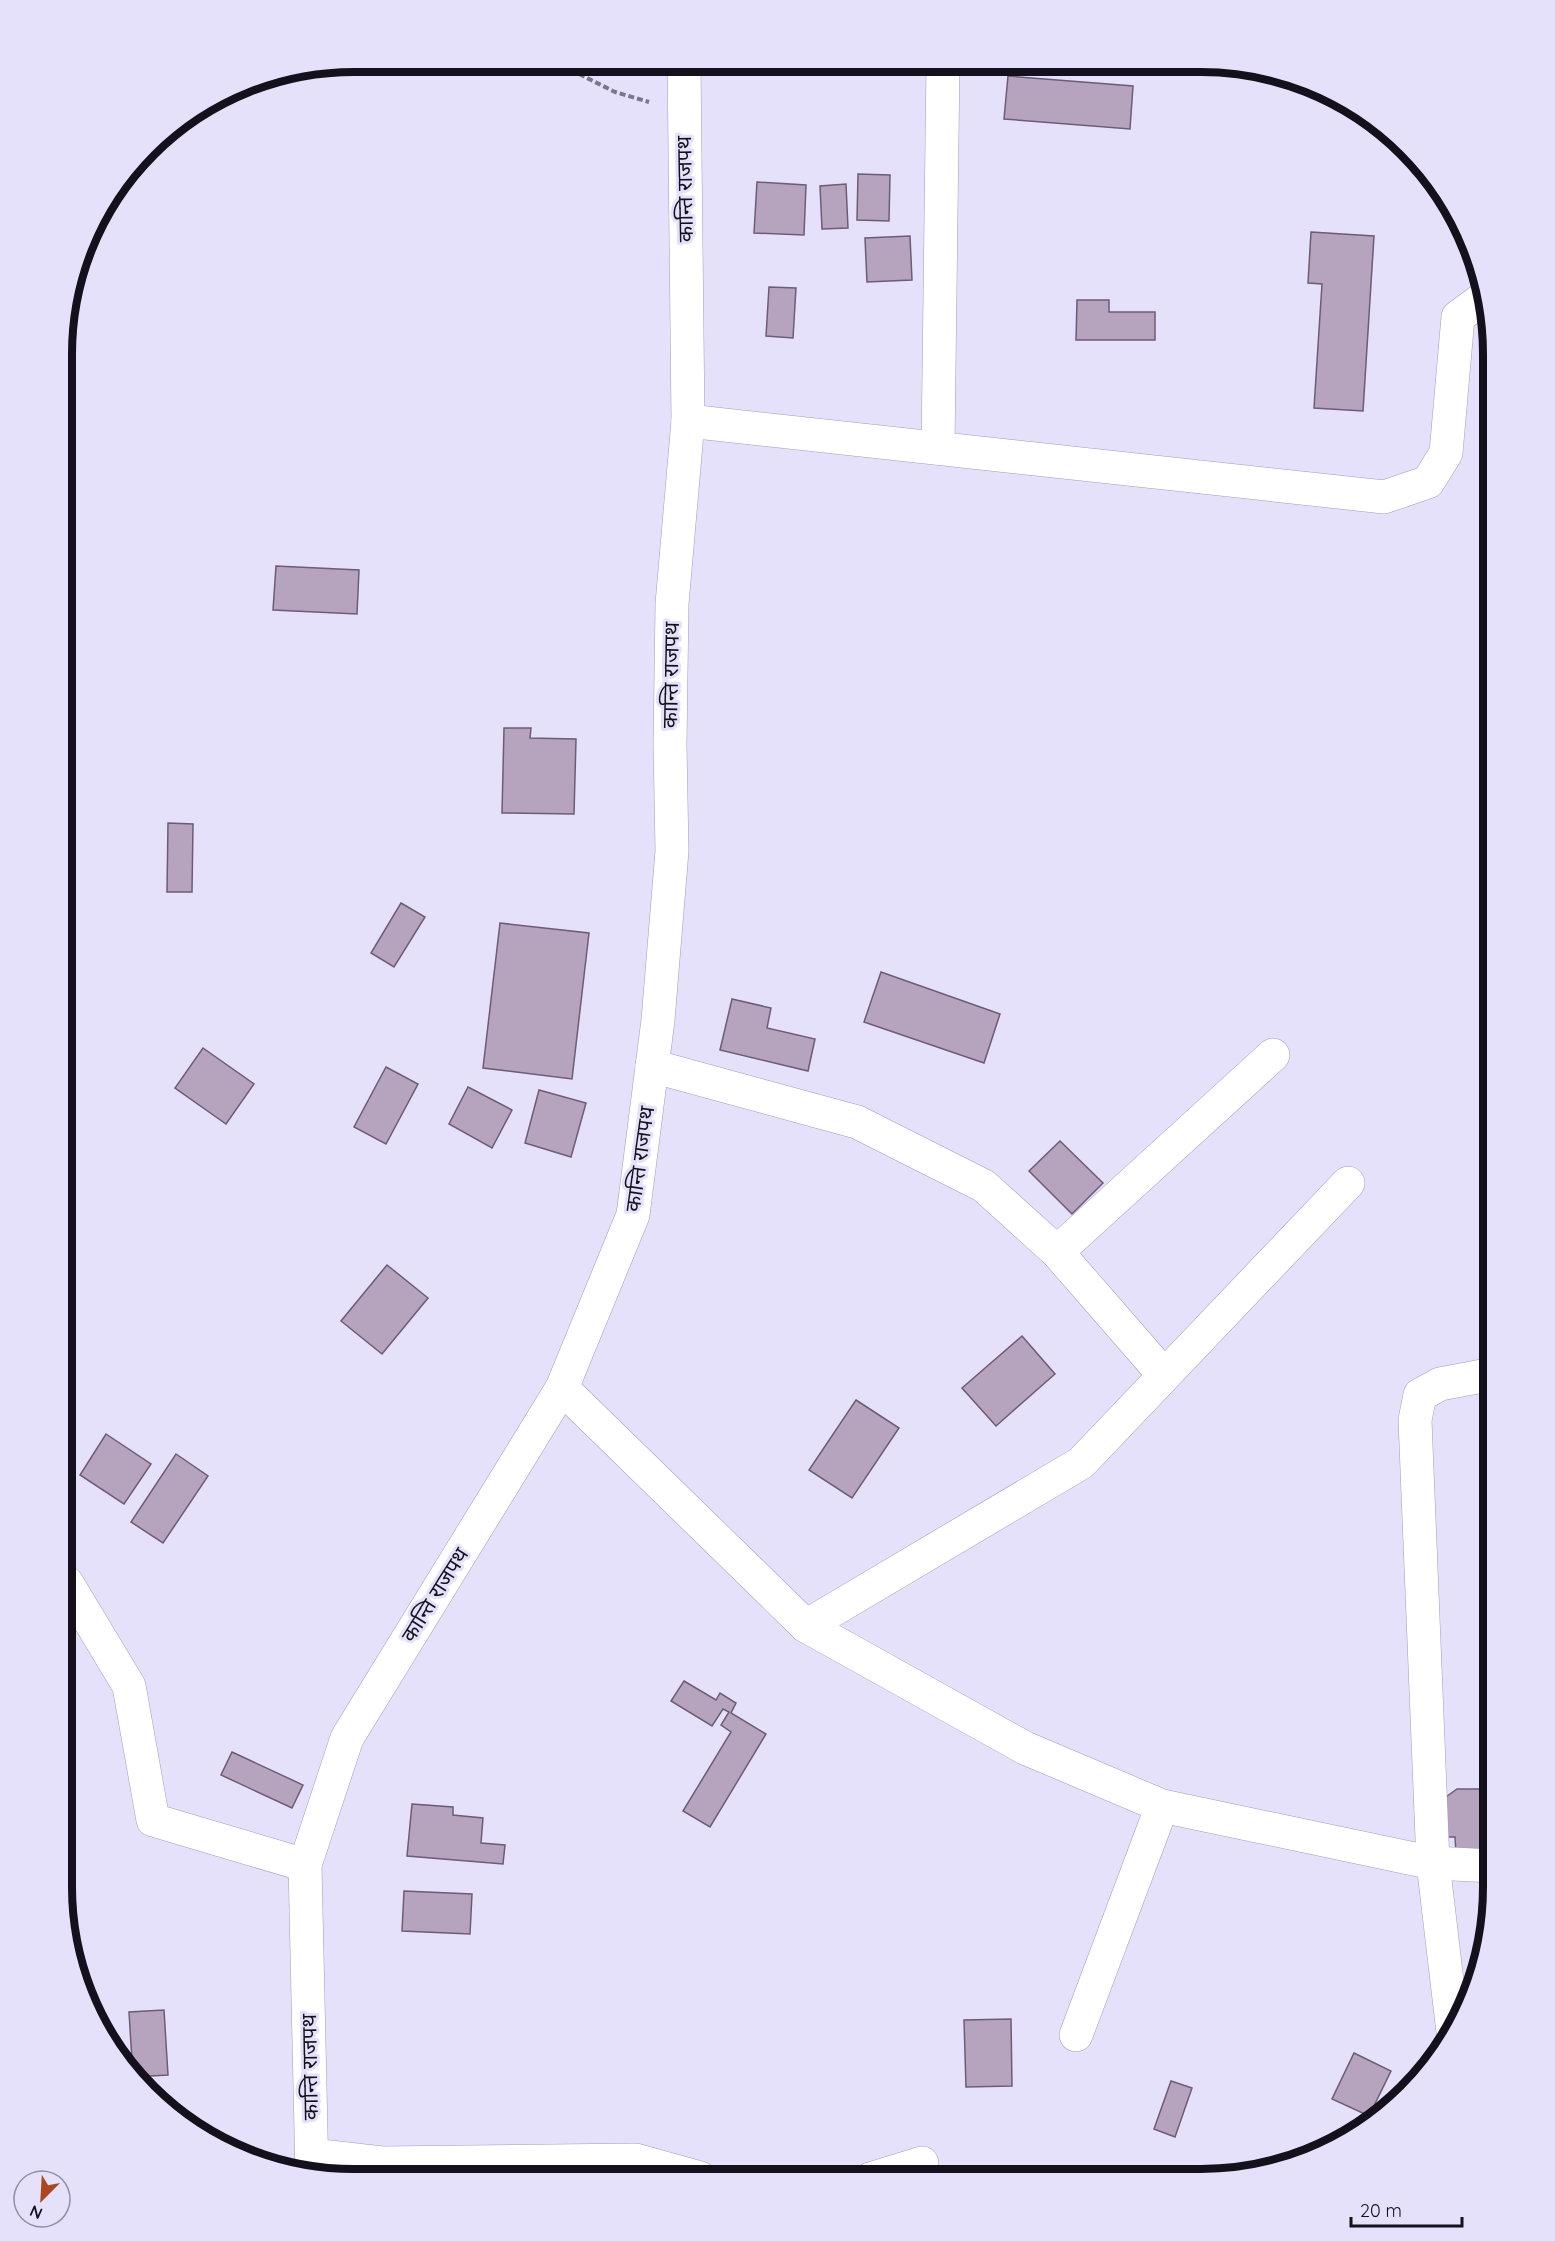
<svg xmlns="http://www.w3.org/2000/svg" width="1555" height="2241" font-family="Quicksand,'Noto Sans Devanagari',sans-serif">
<rect width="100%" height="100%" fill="#e5e1fb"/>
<g fill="#b6a4bf" stroke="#6d5c75" stroke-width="1.5">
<polygon points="1008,76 1133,86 1130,129 1004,119"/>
<polygon points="858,174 890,175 889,221 857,220"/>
<polygon points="757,182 806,185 804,235 754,233"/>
<polygon points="846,184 848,228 822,229 820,186"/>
<polygon points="1311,232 1374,236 1363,411 1314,408 1322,284 1308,283"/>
<polygon points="910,236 912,280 867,282 865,238"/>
<polygon points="769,287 796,288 793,338 766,336"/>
<polygon points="1077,300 1109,300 1109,312 1155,312 1155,340 1076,340"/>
<polygon points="276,566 359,570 357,614 273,610"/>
<polygon points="504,728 531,728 530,738 576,739 574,814 502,813"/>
<polygon points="168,823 193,824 192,892 167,892"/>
<polygon points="401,903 425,917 394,967 371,953"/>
<polygon points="500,923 589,933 572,1079 483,1068"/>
<polygon points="881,972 1000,1014 984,1063 864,1022"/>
<polygon points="732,999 771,1008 767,1028 815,1039 808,1071 720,1050"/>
<polygon points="203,1048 254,1084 226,1124 175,1088"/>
<polygon points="386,1067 418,1084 386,1144 354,1127"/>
<polygon points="468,1087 512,1110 492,1148 449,1124"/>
<polygon points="539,1090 586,1103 571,1157 525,1143"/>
<polygon points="1060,1141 1103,1183 1072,1214 1029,1171"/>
<polygon points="387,1265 428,1298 382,1354 341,1321"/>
<polygon points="1022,1336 1055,1374 996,1426 962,1388"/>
<polygon points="856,1400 899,1428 852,1498 809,1470"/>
<polygon points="106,1434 151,1464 124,1504 80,1475"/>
<polygon points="176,1454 208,1476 163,1543 131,1522"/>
<polygon points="684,1681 716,1700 720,1693 736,1703 731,1713 766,1734 710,1827 683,1811 731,1732 721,1725 729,1712 723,1709 712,1726 671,1701"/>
<polygon points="232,1752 303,1785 292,1808 221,1775"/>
<polygon points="1457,1789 1482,1789 1484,1853 1456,1854 1455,1837 1441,1837 1439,1802"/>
<polygon points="412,1804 453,1807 453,1815 483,1818 481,1843 505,1845 503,1864 407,1856"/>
<polygon points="404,1891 472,1894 470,1934 402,1931"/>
<polygon points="164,2010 168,2075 133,2077 129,2012"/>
<polygon points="1011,2019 1012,2086 966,2087 964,2020"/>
<polygon points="1354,2053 1391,2071 1369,2116 1332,2099"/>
<polygon points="1171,2081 1192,2088 1175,2137 1154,2129"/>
</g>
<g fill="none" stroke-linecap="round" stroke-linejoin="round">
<defs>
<g id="minor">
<polyline points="688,421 1384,497 1428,482 1446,453 1458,317 1481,300"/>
<polyline points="938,448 943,63"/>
<polyline points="652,1066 857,1122 984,1186 1057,1252"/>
<polyline points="1164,1375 1057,1252 1273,1055"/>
<polyline points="562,1388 806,1626 1025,1748 1162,1806 1433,1863 1493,1866"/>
<polyline points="62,1580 67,1583 129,1686 153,1820 305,1865"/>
<polyline points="806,1626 1081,1463 1348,1183"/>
<polyline points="1453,2032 1433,1863 1415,1420 1420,1395 1440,1384 1493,1374"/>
<polyline points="1076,2035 1162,1806"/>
<polyline points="312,2155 382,2163 635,2160 700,2178"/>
<polyline points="870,2179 922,2163"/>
</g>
<polyline id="major" points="312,2176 305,1865 347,1738 562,1388 633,1215 658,1020 672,851 670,745 672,604 688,421 684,62"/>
</defs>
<use href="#minor" stroke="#a29cbb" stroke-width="34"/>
<use href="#major" stroke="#a29cbb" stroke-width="34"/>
<polyline stroke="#7b778a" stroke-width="4" stroke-dasharray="6 3" stroke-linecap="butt" points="555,62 615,92 649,102"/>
<use href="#minor" stroke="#fff" stroke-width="33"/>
<use href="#major" stroke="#fff" stroke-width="33"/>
</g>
<g text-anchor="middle" stroke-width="6" stroke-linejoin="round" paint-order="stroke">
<g font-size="21" fill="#14111c" stroke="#e5e1fb">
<text transform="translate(685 189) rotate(-91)" y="7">कान्ति राजपथ</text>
<text transform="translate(671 675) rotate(-89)" y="7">कान्ति राजपथ</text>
<text transform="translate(640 1159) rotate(-82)" y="7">कान्ति राजपथ</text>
<text transform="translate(435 1595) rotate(-58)" y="7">कान्ति राजपथ</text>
<text transform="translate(310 2067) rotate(-91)" y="7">कान्ति राजपथ</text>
</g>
</g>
<path d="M0 0H1555V2241H0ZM354 72H1201A282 282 0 0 1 1483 354V1887A282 282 0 0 1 1201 2169H354A282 282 0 0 1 72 1887V354A282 282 0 0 1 354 72Z" fill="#e5e1fb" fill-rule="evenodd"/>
<path fill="none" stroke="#14111c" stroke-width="8" d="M354 72H1201A282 282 0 0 1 1483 354V1887A282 282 0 0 1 1201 2169H354A282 282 0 0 1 72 1887V354A282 282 0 0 1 354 72Z"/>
<g transform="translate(42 2199) rotate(204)"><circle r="28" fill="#e5e1fb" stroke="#918ea2" stroke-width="1.5"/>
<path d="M0-4.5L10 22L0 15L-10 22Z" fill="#ac461e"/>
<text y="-9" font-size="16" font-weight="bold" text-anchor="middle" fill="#14111c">N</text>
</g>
<path d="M1351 2217v9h111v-9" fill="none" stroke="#14111c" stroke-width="3"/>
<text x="1360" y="2217" font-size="18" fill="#14111c" stroke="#e5e1fb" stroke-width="4.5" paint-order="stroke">20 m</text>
</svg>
